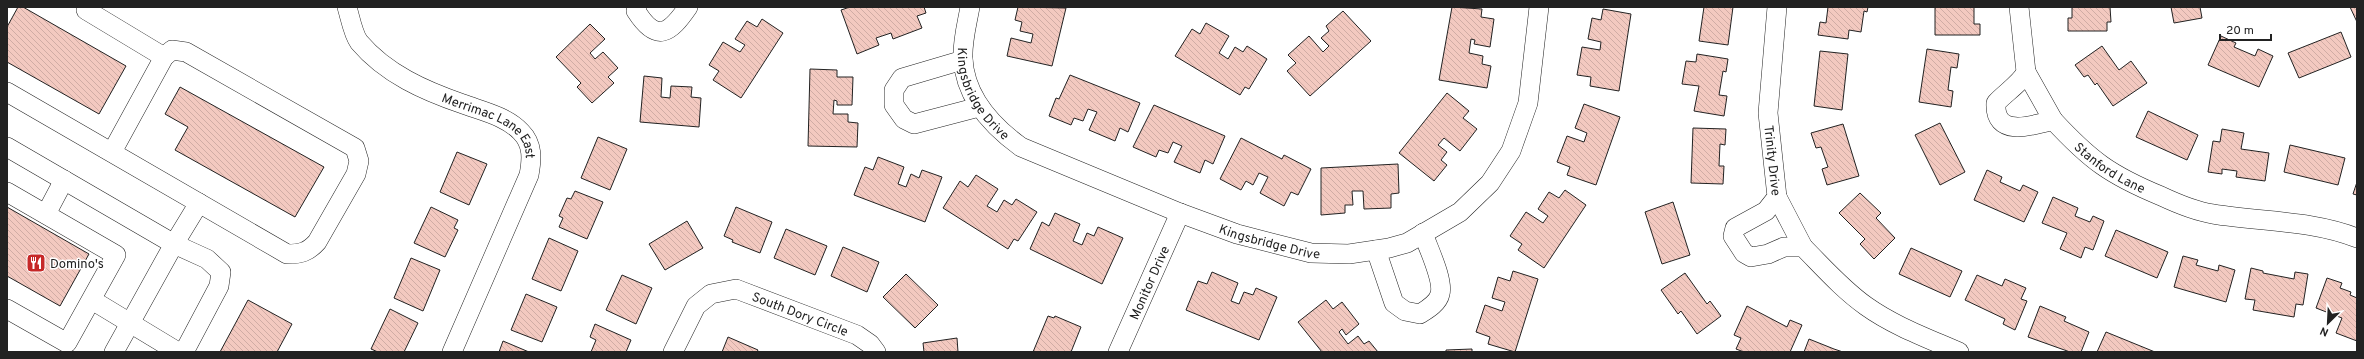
<svg xmlns="http://www.w3.org/2000/svg" width="2364" height="359" font-family="Overpass,sans-serif">
<defs>
<pattern id="building-back-hatch" width="6" height="6" patternUnits="userSpaceOnUse"><rect width="6" height="6" fill="#f3c9c0"/><path d="M-1 5l2 2M0 0l6 6M5-1l2 2" fill="none" stroke="#d0aca5"/></pattern>
</defs>
<rect width="100%" height="100%" fill="#fff"/>
<g fill="url(#building-back-hatch)" stroke="#222">
<polygon points="18,7 23,7 126,66 99,114 7,62 7,27"/>
<polygon points="850,7 924,7 926,13 917,16 922,28 893,39 891,33 876,38 879,45 857,54 841,10"/>
<polygon points="1018,7 1066,8 1052,66 1007,56 1011,38 1031,43 1033,34 1020,31 1022,22 1015,20"/>
<polygon points="1452,7 1482,9 1481,17 1494,19 1490,47 1474,44 1475,40 1471,39 1469,53 1483,56 1482,64 1491,66 1487,88 1439,80"/>
<polygon points="1704,7 1733,7 1728,45 1699,41"/>
<polygon points="1828,7 1868,7 1867,12 1864,11 1861,32 1849,30 1848,39 1818,35 1820,22 1826,23"/>
<polygon points="1938,7 1977,7 1974,7 1974,24 1980,24 1980,35 1935,35 1935,8"/>
<polygon points="2072,7 2110,7 2111,22 2107,22 2107,31 2068,31 2068,18 2072,18"/>
<polygon points="2171,7 2200,7 2202,18 2174,23"/>
<polygon points="2350,7 2357,7 2357,22"/>
<polygon points="1603,9 1631,14 1619,91 1590,86 1591,77 1577,75 1582,47 1600,50 1601,42 1588,39 1592,18 1601,20"/>
<polygon points="1343,11 1371,41 1310,96 1287,71 1296,63 1288,55 1309,36 1323,52 1329,46 1321,38 1329,31 1326,26"/>
<polygon points="762,19 783,33 741,98 713,80 719,71 709,65 723,42 740,52 745,45 735,39 747,21 757,27"/>
<polygon points="1206,23 1229,36 1219,53 1228,59 1235,47 1243,52 1247,46 1267,59 1249,89 1245,87 1240,95 1175,56 1192,29 1200,34"/>
<polygon points="590,24 605,39 590,53 595,59 603,52 618,68 608,77 614,83 592,103 577,87 581,83 556,57"/>
<polygon points="2341,32 2351,57 2299,78 2288,53"/>
<polygon points="2221,36 2236,43 2234,47 2255,56 2258,49 2273,56 2259,87 2208,65"/>
<polygon points="2102,46 2119,70 2131,61 2147,83 2113,106 2097,83 2095,85 2088,75 2084,77 2075,65"/>
<polygon points="1927,49 1959,54 1957,68 1951,67 1948,90 1953,91 1951,107 1919,102"/>
<polygon points="1820,51 1848,54 1842,110 1814,106"/>
<polygon points="1697,54 1728,59 1726,72 1723,71 1719,95 1727,96 1724,116 1694,111 1699,86 1682,84 1686,61 1696,62"/>
<polygon points="810,69 837,70 837,77 853,77 852,105 837,105 837,101 834,100 833,114 848,114 848,122 858,123 857,147 808,146"/>
<polygon points="1070,75 1140,103 1128,132 1120,128 1115,141 1089,130 1097,112 1088,109 1083,121 1074,118 1071,125 1049,116 1056,98 1059,99"/>
<polygon points="644,76 662,78 661,97 670,98 671,86 692,87 691,97 701,98 699,127 640,122"/>
<polygon points="180,87 324,167 295,217 175,150 188,127 165,114"/>
<polygon points="1447,93 1469,111 1463,118 1477,129 1460,151 1444,138 1438,145 1447,152 1441,160 1447,165 1434,181 1399,153"/>
<polygon points="1584,104 1620,117 1596,185 1567,175 1570,167 1557,162 1567,136 1584,142 1587,133 1575,128"/>
<polygon points="1154,105 1225,136 1213,164 1205,160 1200,173 1174,162 1182,146 1173,142 1168,153 1159,150 1156,157 1133,147"/>
<polygon points="2148,111 2198,135 2187,160 2136,137"/>
<polygon points="1940,123 1965,172 1940,185 1915,135"/>
<polygon points="1843,124 1859,176 1827,185 1822,169 1828,167 1821,147 1816,148 1811,133"/>
<polygon points="1693,128 1726,129 1725,145 1720,144 1719,166 1724,166 1723,184 1691,183"/>
<polygon points="2222,129 2244,133 2241,149 2269,153 2265,181 2236,177 2237,171 2222,169 2222,174 2208,172 2213,141 2220,142"/>
<polygon points="598,137 627,149 610,190 581,178"/>
<polygon points="1241,138 1282,159 1284,155 1311,169 1298,195 1291,192 1284,206 1260,193 1268,177 1259,173 1253,185 1246,181 1241,190 1220,179"/>
<polygon points="2290,145 2345,158 2338,185 2284,172"/>
<polygon points="457,152 487,164 469,205 440,192"/>
<polygon points="878,157 904,167 898,184 906,187 911,174 919,178 922,170 942,177 925,222 854,195 865,167 873,170"/>
<polygon points="1398,164 1399,193 1391,194 1391,208 1364,209 1363,191 1352,191 1353,205 1345,205 1345,213 1321,215 1321,168"/>
<polygon points="1987,170 2002,177 2000,182 2020,191 2023,185 2038,192 2024,222 1974,200"/>
<polygon points="976,175 998,189 987,206 997,212 1004,200 1012,205 1016,199 1037,212 1018,241 1014,239 1008,249 943,208 960,181 968,187"/>
<polygon points="2357,182 2357,195 2353,194"/>
<polygon points="1565,190 1586,205 1544,268 1518,250 1522,244 1510,236 1526,212 1543,223 1548,216 1538,209 1549,192 1559,198"/>
<polygon points="575,191 603,202 587,239 559,227 563,218 559,216 567,198 571,199"/>
<polygon points="1860,193 1881,213 1876,218 1895,238 1874,259 1860,244 1865,239 1839,213"/>
<polygon points="2053,197 2078,208 2075,216 2090,222 2093,216 2104,221 2093,250 2085,247 2081,258 2060,249 2067,233 2042,223"/>
<polygon points="1673,202 1690,255 1662,264 1645,212"/>
<polygon points="7,207 89,254 60,306 7,276"/>
<polygon points="431,207 458,220 454,228 458,230 445,257 414,243"/>
<polygon points="736,207 772,222 760,253 732,242 733,240 724,236"/>
<polygon points="1055,213 1080,224 1073,241 1082,245 1087,233 1094,236 1098,227 1123,238 1102,284 1030,249 1042,222 1049,226"/>
<polygon points="687,221 703,248 665,270 649,244"/>
<polygon points="786,229 827,246 815,275 774,258"/>
<polygon points="2116,230 2168,252 2157,278 2105,256"/>
<polygon points="549,238 578,251 561,291 532,279"/>
<polygon points="843,247 879,262 867,292 831,276"/>
<polygon points="1911,248 1962,271 1950,297 1899,274"/>
<polygon points="2183,256 2198,260 2196,265 2218,271 2219,265 2235,270 2226,302 2174,287"/>
<polygon points="411,258 440,270 423,311 394,298"/>
<polygon points="2251,268 2263,271 2263,273 2294,279 2295,272 2308,274 2303,305 2296,304 2294,317 2253,310 2255,300 2245,299"/>
<polygon points="1513,271 1538,279 1515,352 1488,344 1490,337 1476,332 1485,305 1502,311 1505,302 1492,298 1498,277 1510,281"/>
<polygon points="1212,272 1238,283 1231,301 1239,304 1244,292 1253,295 1256,288 1277,297 1259,340 1186,310 1198,281 1207,284"/>
<polygon points="1685,273 1707,304 1710,301 1721,316 1697,334 1681,311 1678,314 1661,290"/>
<polygon points="906,274 938,305 915,328 883,297"/>
<polygon points="622,275 652,288 636,324 606,310"/>
<polygon points="1977,275 2002,286 2005,279 2026,288 2021,299 2027,301 2015,330 2003,324 2005,319 1965,300"/>
<polygon points="2327,278 2342,283 2340,288 2351,292 2350,295 2357,298 2357,341 2336,333 2342,318 2316,308"/>
<polygon points="526,294 557,307 542,342 511,330"/>
<polygon points="248,300 292,324 277,352 220,352"/>
<polygon points="1326,300 1333,309 1342,302 1359,324 1346,335 1342,329 1339,332 1348,344 1358,336 1364,344 1369,341 1378,352 1322,352 1298,322"/>
<polygon points="1747,306 1787,327 1790,320 1802,325 1790,352 1744,352 1736,349 1741,338 1734,335"/>
<polygon points="2040,306 2066,317 2064,321 2089,332 2081,352 2070,352 2028,337"/>
<polygon points="390,309 418,323 404,352 378,352 371,349"/>
<polygon points="1048,316 1054,318 1055,316 1081,327 1071,352 1033,352"/>
<polygon points="595,324 631,340 626,352 591,352 596,340 590,337"/>
<polygon points="2106,332 2155,352 2097,352"/>
<polygon points="728,337 758,350 757,352 722,352"/>
<polygon points="957,338 958,352 924,352 923,343"/>
<polygon points="1809,339 1834,349 1843,352 1804,352"/>
<polygon points="503,341 529,352 499,352"/>
<polygon points="1472,349 1472,352 1446,352 1446,350"/>
</g>
<g fill="none" stroke-linecap="round" stroke-linejoin="round">
<defs>
<g id="minor">
<path id="s1" d="M347,7C350,17 353,34 359,42C386,74 425,91 463,104C482,111 506,116 521,132C533,144 532,159 529,175L452,352"/>
<path d="M637,7L636,11C657,44 670,33 688,7"/>
<path id="s2" d="M970,7C967,24 962,42 963,59C965,97 992,126 1021,147L1180,213L1237,234L1311,253L1349,254L1389,248L1407,243L1460,212L1490,183L1511,151L1528,103L1539,7"/>
<path id="s3" d="M1777,7L1768,113L1777,197L1766,211L1735,228L1733,236L1744,253L1751,257L1768,254L1784,247H1803C1823,267 1842,289 1866,306C1894,326 1927,338 1959,352"/>
<path id="s4" d="M2019,7L2026,72C2021,83 2005,93 1996,103C1994,138 2032,126 2053,120C2090,160 2110,175 2161,196C2178,204 2194,211 2213,214C2260,222 2312,220 2357,238"/>
<polyline points="86,10 164,57"/>
<polyline points="963,60 902,78 894,90 894,105 904,119 914,124 979,107"/>
<polyline points="2026,72 2053,120"/>
<path d="M7,92L287,254C301,254 308,252 317,242L356,174L359,161L355,148L186,52L172,50L164,57L112,152"/>
<polyline points="7,147 174,244 114,352"/>
<polyline points="7,192 116,255 67,343 7,309"/>
<polyline points="1777,197 1803,247"/>
<polyline points="46,214 64,180"/>
<path d="M1376,250L1394,303L1405,311L1420,314C1428,309 1438,303 1440,294C1444,280 1428,248 1423,233"/>
<polyline points="92,300 178,352"/>
<polyline points="184,352 219,286 221,272 207,259 174,244 199,203"/>
<path id="s5" d="M673,352L696,306L711,294L736,289L857,335L870,344L876,352"/>
<path id="s6" d="M1118,352L1180,213"/>
</g>
</defs>
<use href="#minor" stroke="#222" stroke-width="20"/>
<use href="#minor" stroke="#fff" stroke-width="19"/>
</g>
<defs>
<symbol id="restaurant-square" viewBox="-11 -11 22 22"><rect x="-9" y="-9" width="18" height="18" rx="4" fill="#c62828" stroke="#fff"/><path d="M-5-6h1v4h1v-4h1v4h1v-4h1v5L-1.5 .5V6h-2V.5L-5-1ZM5-6V6H3V1.5H1.5Q1.5-4 5-6Z" fill="#fff"/></symbol>
</defs>
<g fill-rule="evenodd">
<use href="#restaurant-square" x="25" y="252" width="22" height="22"/>
</g>
<g text-anchor="middle" stroke-width="3" stroke-linejoin="round" paint-order="stroke">
<g font-size="13" fill="#222" stroke="#fff">
<text dy="5" stroke="none"><textPath href="#s2" startOffset="93">Kingsbridge Drive</textPath></text>
<text dy="5" stroke="none"><textPath href="#s1" startOffset="196">Merrimac Lane East</textPath></text>
<text dy="5" stroke="none"><textPath href="#s3" startOffset="154">Trinity Drive</textPath></text>
<text dy="5" stroke="none"><textPath href="#s4" startOffset="257">Stanford Lane</textPath></text>
<text dy="5" stroke="none"><textPath href="#s2" startOffset="428">Kingsbridge Drive</textPath></text>
<text dy="5" stroke="none"><textPath href="#s6" startOffset="76">Monitor Drive</textPath></text>
<text dy="5" stroke="none"><textPath href="#s5" startOffset="165">South Dory Circle</textPath></text>
</g>
<g font-size="13" fill="#222" stroke="#fff" text-anchor="start">
<text x="50" y="268">Domino's</text>
</g>
</g>
<rect width="2364" height="359" fill="none" stroke="#222222" stroke-width="16"/>
<g transform="translate(2328 323) rotate(204)" stroke="#ffffff" stroke-width="3" paint-order="stroke">
<path d="M0-3L7 15L0 10L-7 15Z" fill="#222222"/>
<text y="-6" font-size="11" font-weight="bold" text-anchor="middle" fill="#222222">N</text>
</g>
<path d="M2220 34v6h51v-6" fill="none" stroke="#222222" stroke-width="2"/>
<text x="2226" y="34" font-size="12" fill="#222222" stroke="#ffffff" stroke-width="3" paint-order="stroke">20 m</text>
</svg>
